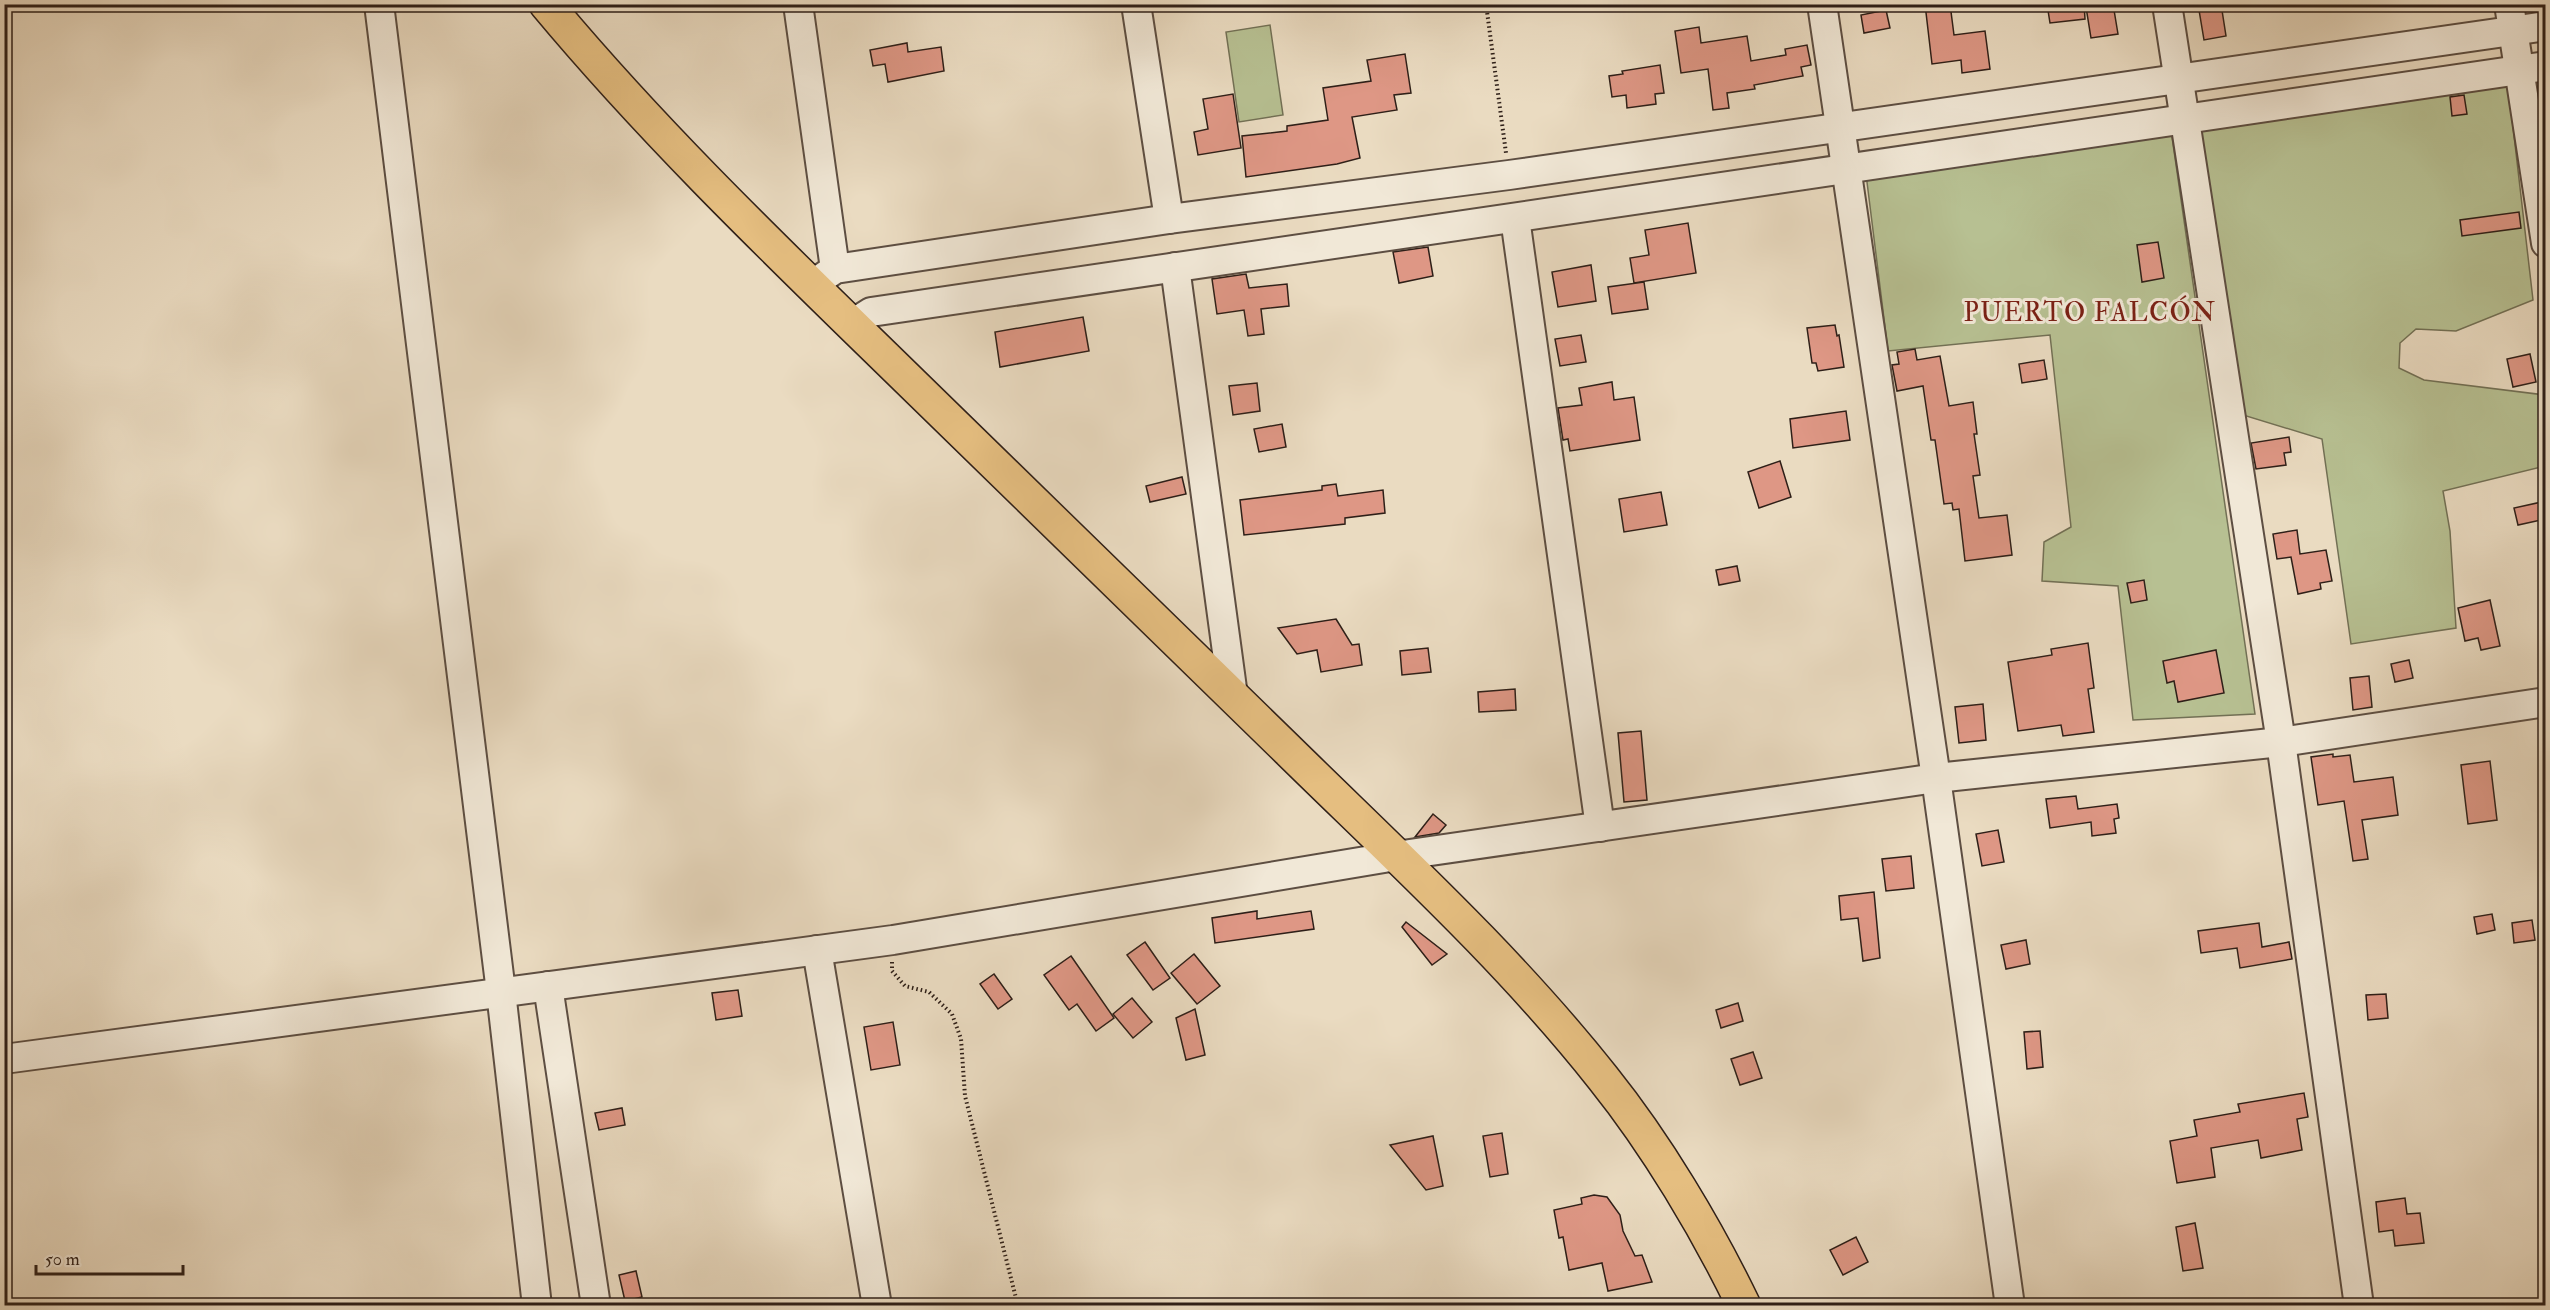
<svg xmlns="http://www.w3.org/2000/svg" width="2550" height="1310" font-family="'IM FELL Double Pica',serif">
<rect width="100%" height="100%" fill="#eadbc1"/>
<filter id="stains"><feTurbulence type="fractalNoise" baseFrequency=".00333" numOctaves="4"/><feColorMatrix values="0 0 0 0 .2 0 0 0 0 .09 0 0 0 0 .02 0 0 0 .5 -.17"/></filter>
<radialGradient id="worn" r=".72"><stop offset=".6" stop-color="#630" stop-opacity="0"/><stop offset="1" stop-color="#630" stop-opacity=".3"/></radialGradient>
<g fill="#b7c092" stroke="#727055" stroke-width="1.5">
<polygon points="1270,25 1283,115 1239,122 1226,32"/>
<polygon points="2507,75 2533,300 2456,331 2416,329 2400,343 2399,368 2424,380 2545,395 2545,466 2443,491 2450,531 2456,628 2351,644 2322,439 2243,415 2196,120"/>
<polygon points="2545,76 2545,138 2535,77"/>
<polygon points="2170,123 2255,714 2133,720 2118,586 2042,581 2044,542 2071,527 2050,335 1888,351 1865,166"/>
</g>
<g fill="#de9785" stroke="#2e1f18" stroke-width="1.5">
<polygon points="1925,4 1950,4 1954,35 1985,31 1990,69 1962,73 1961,60 1932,64"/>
<polygon points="2047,4 2084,4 2085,19 2050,23"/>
<polygon points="2102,4 2113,4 2118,34 2091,38 2086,7"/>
<polygon points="2198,4 2221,4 2226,36 2204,40"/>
<polygon points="1886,10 1890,28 1864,33 1861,15"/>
<polygon points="1699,27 1701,43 1747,36 1751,61 1786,55 1785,49 1807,45 1811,65 1801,67 1803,76 1754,85 1755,89 1727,93 1729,108 1713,110 1708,69 1681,73 1675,31"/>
<polygon points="907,43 908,52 941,47 944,71 888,82 885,64 873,66 870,50"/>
<polygon points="1405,54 1411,93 1394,95 1397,110 1352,117 1360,158 1337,164 1246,177 1242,136 1287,131 1287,126 1328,120 1323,88 1371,81 1367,60"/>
<polygon points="1660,65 1664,93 1655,94 1656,104 1627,108 1626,95 1612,97 1609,76 1623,74 1622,71"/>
<polygon points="1233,94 1241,148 1198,155 1194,132 1208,129 1203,99"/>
<polygon points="2464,95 2467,114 2452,116 2450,97"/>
<polygon points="2519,212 2521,228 2462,236 2460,220"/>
<polygon points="1688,223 1696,273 1634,283 1630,258 1649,255 1645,230"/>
<polygon points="2158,242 2164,278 2142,282 2137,245"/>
<polygon points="1428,247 1433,276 1399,283 1393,252"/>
<polygon points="1591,265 1596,301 1558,307 1552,272"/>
<polygon points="1246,274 1249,288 1287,284 1289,306 1261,309 1264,334 1248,336 1244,310 1217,314 1212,279"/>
<polygon points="1644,282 1648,309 1612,314 1608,287"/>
<polygon points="1083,317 1089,351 1000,367 995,332"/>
<polygon points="1835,325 1837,336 1839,335 1844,367 1818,371 1816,363 1812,363 1807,328"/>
<polygon points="1581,335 1586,362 1560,366 1555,339"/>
<polygon points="1915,349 1917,360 1940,356 1949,406 1973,402 1977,434 1974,434 1980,475 1973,476 1979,518 2007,515 2012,555 1965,561 1959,509 1953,510 1952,503 1944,504 1935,440 1931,440 1923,386 1897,391 1892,365 1899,364 1897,352"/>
<polygon points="2530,354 2536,382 2513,387 2507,359"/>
<polygon points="2044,360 2047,379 2022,383 2019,364"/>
<polygon points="1612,382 1614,400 1634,397 1640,440 1570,451 1568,439 1563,440 1558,408 1582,405 1579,388"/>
<polygon points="1257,383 1260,411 1233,415 1229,386"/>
<polygon points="1846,411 1850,440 1793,448 1790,419"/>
<polygon points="1282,424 1286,447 1259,452 1254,429"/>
<polygon points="2289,437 2291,452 2284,453 2286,465 2256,469 2251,443"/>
<polygon points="1780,461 1791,497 1759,508 1748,472"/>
<polygon points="1182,477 1186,494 1150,502 1146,486"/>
<polygon points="1336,484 1338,496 1383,490 1385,513 1345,518 1345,524 1244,535 1240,500 1322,490 1322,486"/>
<polygon points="1661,492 1667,525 1624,532 1619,499"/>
<polygon points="2546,501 2546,519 2518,525 2514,508"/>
<polygon points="2297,530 2300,554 2326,550 2332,581 2320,583 2321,589 2298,594 2291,557 2277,559 2273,534"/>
<polygon points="1737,566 1740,581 1719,585 1716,570"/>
<polygon points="2144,580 2147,600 2131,603 2127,583"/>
<polygon points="2490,600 2500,646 2481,650 2478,638 2465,641 2458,608"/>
<polygon points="1336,619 1352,645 1359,644 1362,665 1321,672 1317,650 1297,654 1278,628"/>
<polygon points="2088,643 2094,688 2088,689 2094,732 2063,736 2061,725 2018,731 2008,662 2052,655 2051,649"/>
<polygon points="1428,648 1431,672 1402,675 1400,651"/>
<polygon points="2216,650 2224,693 2178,702 2174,681 2167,683 2163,661"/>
<polygon points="2409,660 2413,678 2395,682 2391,664"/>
<polygon points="2369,676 2372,707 2353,710 2350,678"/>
<polygon points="1515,689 1516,710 1479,712 1478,692"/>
<polygon points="1983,704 1986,740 1959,743 1955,707"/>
<polygon points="1641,731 1647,800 1624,802 1618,733"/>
<polygon points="2333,754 2333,757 2350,755 2354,782 2393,777 2398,815 2362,820 2368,859 2353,861 2344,801 2318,805 2311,757"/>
<polygon points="2490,761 2497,820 2468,824 2461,765"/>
<polygon points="2076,796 2078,809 2117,804 2119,818 2114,819 2116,833 2092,836 2091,822 2050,828 2046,799"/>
<polygon points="1433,814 1446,825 1439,833 1415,837"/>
<polygon points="1998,830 2004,862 1982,866 1976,834"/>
<polygon points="1911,856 1914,888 1886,891 1882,859"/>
<polygon points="1874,892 1880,958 1863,961 1858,918 1841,920 1839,896"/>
<polygon points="1257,911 1257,919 1311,911 1314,929 1215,943 1212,918"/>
<polygon points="2492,914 2495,930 2477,934 2474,917"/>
<polygon points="2532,920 2535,940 2514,943 2512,923"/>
<polygon points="1406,922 1447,954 1432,965 1402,927"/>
<polygon points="2259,923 2262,947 2289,942 2292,959 2240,968 2237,948 2201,953 2198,931"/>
<polygon points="2026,940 2030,964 2006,969 2001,945"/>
<polygon points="1145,942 1170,978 1153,990 1127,955"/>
<polygon points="1194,954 1220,986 1197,1004 1171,973"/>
<polygon points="1071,956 1114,1018 1096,1031 1077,1004 1069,1010 1044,975"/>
<polygon points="994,974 1012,999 998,1009 980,984"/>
<polygon points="738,990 742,1016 716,1020 712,993"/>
<polygon points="2386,994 2388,1018 2368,1020 2366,995"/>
<polygon points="1132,998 1152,1022 1133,1038 1113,1014"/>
<polygon points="1738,1003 1743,1021 1721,1028 1716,1010"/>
<polygon points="1195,1009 1205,1055 1186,1060 1176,1018"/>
<polygon points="893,1022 900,1065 871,1070 864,1027"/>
<polygon points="2040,1031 2043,1067 2027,1069 2024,1032"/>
<polygon points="1753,1052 1762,1078 1740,1085 1731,1059"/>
<polygon points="2304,1093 2308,1117 2297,1119 2302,1150 2261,1158 2258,1140 2211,1148 2215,1177 2177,1183 2170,1141 2197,1136 2194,1120 2240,1112 2238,1104"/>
<polygon points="622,1108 625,1125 599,1130 595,1113"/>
<polygon points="1502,1133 1508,1174 1490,1177 1483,1136"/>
<polygon points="1433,1136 1443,1186 1426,1190 1390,1145"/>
<polygon points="1594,1195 1607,1197 1620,1215 1623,1231 1635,1256 1642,1255 1652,1282 1608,1291 1602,1263 1569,1270 1563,1237 1559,1238 1554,1210 1582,1204 1581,1198"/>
<polygon points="2405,1198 2407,1214 2420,1213 2424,1243 2395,1246 2393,1230 2379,1232 2376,1202"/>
<polygon points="2195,1223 2203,1268 2183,1271 2176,1227"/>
<polygon points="1856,1237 1868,1262 1843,1275 1830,1250"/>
<polygon points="636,1271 642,1297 625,1301 619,1275"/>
</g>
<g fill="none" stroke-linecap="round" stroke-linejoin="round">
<defs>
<g id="minor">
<polyline points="379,4 501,992 537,1306"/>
<polyline points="798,4 835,269"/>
<polyline points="1136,4 1169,219"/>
<polyline points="1822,4 1936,778 2010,1306"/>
<polyline points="2167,4 2281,742 2359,1306"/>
<polyline points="2509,4 2546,243"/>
<polyline points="1515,218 1600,827"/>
<polyline points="1175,267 1233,696"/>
<polyline points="812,285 835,269 1169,219 1509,175 2546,26"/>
<polyline points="852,324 871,312 2546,66"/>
<polyline points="817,950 877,1306"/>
<polyline points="548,986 596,1306"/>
<polyline points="4,1059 893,940 1396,856 1936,778 2281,742 2546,702"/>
</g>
<path id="highway" d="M546,4C651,130 769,244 886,358C1020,489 1154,620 1288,750C1396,856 1509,959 1603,1078C1656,1144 1707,1229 1744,1306"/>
</defs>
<use href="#minor" stroke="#5d4e42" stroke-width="32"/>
<use href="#highway" stroke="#2e1f18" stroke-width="36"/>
<g stroke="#2e1f18" stroke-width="4" stroke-dasharray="1.5 3" stroke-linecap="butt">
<polyline points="1486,4 1506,153"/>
<polyline points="892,962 892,971 905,986 929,992 952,1014 961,1039 965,1096 1018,1306"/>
</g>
<use href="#minor" stroke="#f1e8d7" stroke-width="28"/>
<use href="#highway" stroke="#e5be80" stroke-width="33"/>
</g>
<g text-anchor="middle" stroke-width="6" stroke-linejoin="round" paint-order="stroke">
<g font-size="26" letter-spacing="1.5" fill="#7a1f14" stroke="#f1e8d7">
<text x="2090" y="321">PUERTO FALCÓN</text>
</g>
</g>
<rect width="2550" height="1310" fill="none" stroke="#eadbc1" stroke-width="24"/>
<rect x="6" y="6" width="2538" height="1298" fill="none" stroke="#2e1f18" stroke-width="3"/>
<rect x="12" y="12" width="2526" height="1286" fill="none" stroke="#2e1f18" stroke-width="1.5"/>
<path d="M36 1265v9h147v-9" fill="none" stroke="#2e1f18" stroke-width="3"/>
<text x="45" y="1265" font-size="18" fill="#2e1f18" stroke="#f1e8d7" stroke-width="4.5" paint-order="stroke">50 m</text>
<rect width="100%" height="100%" filter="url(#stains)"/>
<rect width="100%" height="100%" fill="url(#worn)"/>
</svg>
